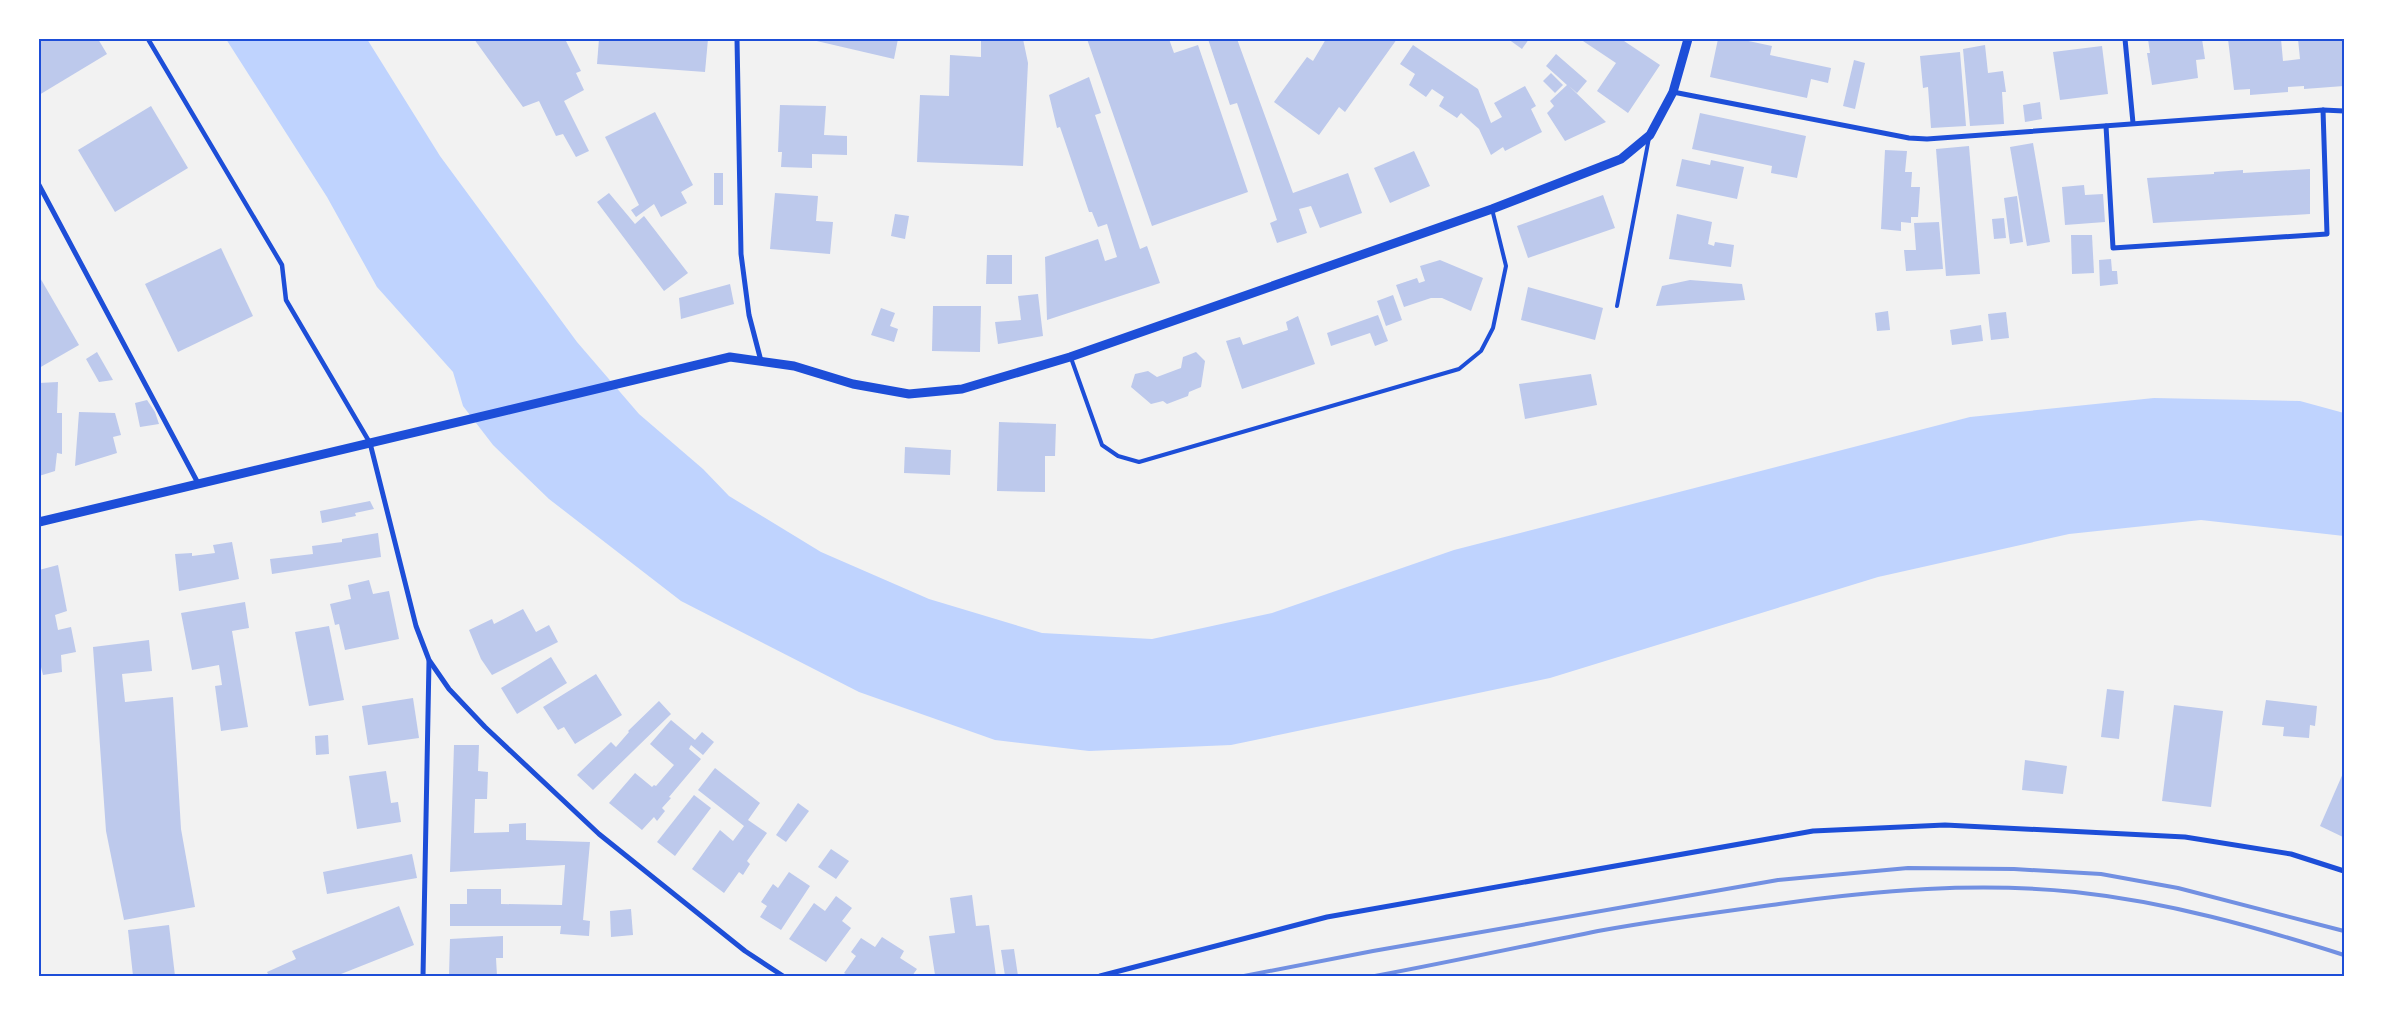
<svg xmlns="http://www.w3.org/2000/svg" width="2383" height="1015" font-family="Inter,sans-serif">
<rect width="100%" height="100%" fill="#f2f2f2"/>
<polygon fill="#bfd3fe" points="226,39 367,39 440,156 577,342 639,414 703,469 729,496 821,552 929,599 1042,633 1152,639 1272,613 1454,550 1970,417 2154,398 2300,401 2344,413 2344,536 2201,520 2069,534 1878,577 1550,678 1231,745 1089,751 995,740 859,692 681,601 549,499 493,445 463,406 453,372 377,287 327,197"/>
<g fill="#bdc9ec">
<polygon points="39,39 98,39 107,54 39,95"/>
<polygon points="474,39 565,39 581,71 576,73 584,90 564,101 589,151 576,157 563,134 556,136 539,101 523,107"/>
<polygon points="599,39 708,39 705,72 597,64"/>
<polygon points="808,39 898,39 894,59"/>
<polygon points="981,39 1023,39 1028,63 1023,166 917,162 920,95 949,96 950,55 981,57"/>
<polygon points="1087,39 1169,39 1174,53 1198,45 1248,192 1152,226"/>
<polygon points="1208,39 1237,39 1293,193 1348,173 1362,213 1320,228 1311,206 1299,209 1307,233 1277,243 1270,223 1277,220 1237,103 1230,105"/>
<polygon points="1326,39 1397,39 1345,112 1339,107 1319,135 1274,102 1307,57 1313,61"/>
<polygon points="1508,39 1529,39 1522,49"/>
<polygon points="1580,39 1621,39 1660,65 1628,113 1597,91 1616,63"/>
<polygon points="1718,39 1739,39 1772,46 1770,55 1831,68 1828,83 1811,79 1807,98 1710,77"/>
<polygon points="2148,39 2202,39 2205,59 2196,60 2198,78 2152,85 2147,53 2150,53"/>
<polygon points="2228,39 2281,39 2283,61 2300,59 2298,39 2344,39 2344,86 2304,89 2304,86 2288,87 2288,92 2250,95 2250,89 2234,90"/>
<polygon points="1413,45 1478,89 1491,123 1502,117 1494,103 1525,86 1536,106 1531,109 1542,132 1505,151 1503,147 1491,155 1479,129 1461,113 1457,118 1439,106 1444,97 1432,89 1426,97 1409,85 1415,74 1400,64"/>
<polygon points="1985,45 1988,73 2003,71 2006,92 2002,92 2004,124 1970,126 1963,49"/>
<polygon points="2102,46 2108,94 2060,100 2053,52"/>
<polygon points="1960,52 1966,126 1931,128 1928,87 1923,88 1920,56"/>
<polygon points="1556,54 1587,81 1577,93 1569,86 1606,122 1565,141 1547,113 1554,106 1550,101 1567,85 1546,66"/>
<polygon points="1854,60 1865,63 1855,109 1843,106"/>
<polygon points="1551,73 1563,85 1555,93 1543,81"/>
<polygon points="1089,77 1101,113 1095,115 1140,249 1147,246 1160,283 1047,320 1045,257 1098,239 1105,261 1117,257 1107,224 1098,227 1092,212 1089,212 1060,127 1057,128 1049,95"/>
<polygon points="2040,102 2042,119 2025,122 2023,105"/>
<polygon points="780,105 826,106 824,135 847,136 847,155 812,154 812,168 781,167 782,152 778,152"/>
<polygon points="151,106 188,168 115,212 78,150"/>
<polygon points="655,112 693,185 681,192 687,203 661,217 654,204 636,217 631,210 639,205 605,137"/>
<polygon points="1700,113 1806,136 1797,178 1771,173 1772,166 1692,149"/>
<polygon points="2033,143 2050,242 2027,246 2010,147"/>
<polygon points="1969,146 1980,274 1946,276 1936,149"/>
<polygon points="1885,150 1907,151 1905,172 1912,172 1911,187 1920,187 1918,217 1911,217 1911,223 1901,222 1901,231 1881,229"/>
<polygon points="1414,151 1430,186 1390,203 1374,168"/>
<polygon points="1682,159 1710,165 1711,160 1744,167 1737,199 1676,186"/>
<polygon points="2310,169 2310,214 2153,223 2147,178 2214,174 2214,172 2243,170 2243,173"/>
<rect x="714" y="173" width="9" height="32"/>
<polygon points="2084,185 2085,195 2103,194 2105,222 2065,225 2062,187"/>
<polygon points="609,193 635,224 644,216 688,273 664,291 597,202"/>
<polygon points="775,193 818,196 816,221 833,222 830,254 770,249"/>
<polygon points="1603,195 1615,228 1528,258 1517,226"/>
<polygon points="2017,196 2023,242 2010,244 2004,198"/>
<polygon points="895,214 909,216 905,239 891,236"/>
<polygon points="1677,214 1712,222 1708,244 1714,246 1715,242 1734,245 1731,267 1669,259"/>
<polygon points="2004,218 2006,238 1994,239 1992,219"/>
<polygon points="1939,222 1943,269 1906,271 1904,250 1916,250 1914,223"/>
<polygon points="2071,235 2092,235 2094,273 2072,274"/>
<polygon points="221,248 253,316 178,352 145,284"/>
<polygon points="987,255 1012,255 1012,284 986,284"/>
<polygon points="2111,259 2112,271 2117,271 2118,284 2100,286 2099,260"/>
<polygon points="1440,260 1483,278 1471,311 1442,298 1431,298 1404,307 1396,285 1417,278 1419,283 1425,281 1420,266"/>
<polygon points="39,276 79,345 39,368"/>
<polygon points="1690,280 1742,284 1745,300 1656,306 1662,286"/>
<polygon points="730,284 734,304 681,319 679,298"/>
<polygon points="1528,287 1603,308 1595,340 1521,320"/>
<polygon points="1038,294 1043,336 998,344 995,322 1021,320 1018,296"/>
<polygon points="1393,295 1402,320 1386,326 1377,301"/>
<polygon points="933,306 981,306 980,352 932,351"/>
<polygon points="881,308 895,313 890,326 898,329 894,342 871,335"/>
<polygon points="1888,311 1890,330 1877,331 1875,313"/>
<polygon points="2006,312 2009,338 1991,340 1988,314"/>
<polygon points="1378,315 1388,341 1375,346 1370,333 1331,346 1327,333"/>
<polygon points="1298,316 1315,364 1242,389 1226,341 1240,337 1243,345 1288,330 1286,322"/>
<polygon points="1981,325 1983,341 1952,345 1950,330"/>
<polygon points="97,352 113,380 99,382 86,359"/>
<polygon points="1196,352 1205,361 1201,387 1189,392 1188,396 1167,404 1163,401 1151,404 1131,387 1135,374 1148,371 1157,377 1181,368 1183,357"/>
<polygon points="1591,374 1597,405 1525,419 1519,384"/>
<polygon points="58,382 57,413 62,413 62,454 57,453 55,471 39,476 39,383"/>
<polygon points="147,400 155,412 159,424 140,427 135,403"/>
<polygon points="79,412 115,413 121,435 113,437 117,453 75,466"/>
<polygon points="999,422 1056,424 1055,456 1045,456 1045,492 997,491"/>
<polygon points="905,447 951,450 950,475 904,473"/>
<polygon points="370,501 374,509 355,513 356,516 322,523 320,511"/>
<polygon points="378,533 381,557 272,574 270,559 313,554 312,546 342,542 342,539"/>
<polygon points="232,542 239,579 179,591 175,554 192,553 192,556 215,553 213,545"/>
<polygon points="58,565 67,611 55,615 58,630 71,627 76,652 61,655 62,672 43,675 39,659 39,570"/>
<polygon points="369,580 373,594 389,591 399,639 345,650 339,624 335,625 330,604 351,599 348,585"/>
<polygon points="245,602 249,628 232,631 248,727 221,731 215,686 222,685 219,665 192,670 181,613"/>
<polygon points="523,609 536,632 549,625 558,642 492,675 481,659 469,630 492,619 494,624"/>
<polygon points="329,626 344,700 309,706 295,632"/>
<polygon points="149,640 152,671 122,674 125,702 173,697 181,829 195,907 124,920 106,831 93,647"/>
<polygon points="551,657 567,683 517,714 501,688"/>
<polygon points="596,674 622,715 575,744 564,727 558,730 543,707"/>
<polygon points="2107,689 2124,691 2119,739 2101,737"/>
<polygon points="413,698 419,738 368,745 362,706"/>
<polygon points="2266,700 2317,706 2315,726 2310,725 2309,738 2283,736 2284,727 2262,725"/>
<polygon points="659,701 671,714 593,790 577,775 611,742 616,747 629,732 628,731"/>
<polygon points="2174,705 2223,711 2211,807 2162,801"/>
<polygon points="671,720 695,740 702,732 714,742 703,755 691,745 689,749 701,759 669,797 671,798 662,808 665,811 657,821 654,817 642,830 609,803 635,773 652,787 654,785 656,786 674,765 650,744"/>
<polygon points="328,735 329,754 316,755 315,736"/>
<polygon points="454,745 479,745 478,771 488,772 487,799 475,799 474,833 509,832 509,824 526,823 526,840 590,842 583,920 590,921 589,936 560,934 561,926 450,926 450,904 467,904 467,889 501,889 501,904 562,905 565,865 450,872"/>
<polygon points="2025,760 2067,766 2063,794 2022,790"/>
<polygon points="715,768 760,803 748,820 767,833 747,861 750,864 743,875 739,872 724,893 692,869 720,830 733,841 744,826 698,790"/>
<polygon points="386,771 391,803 398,802 401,822 357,829 349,776"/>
<polygon points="2344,771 2344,835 2343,837 2320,826"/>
<polygon points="694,795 711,808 675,856 657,842"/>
<polygon points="798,803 809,811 786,842 776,835"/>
<polygon points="831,849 849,861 836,879 818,867"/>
<polygon points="412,854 417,878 327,894 323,872"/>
<polygon points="789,872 810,886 781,930 760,917 767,906 761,902 773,884 778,888"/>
<polygon points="972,895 976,926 989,925 996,976 935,975 929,936 955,933 950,898"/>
<polygon points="836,896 852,908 842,921 851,928 826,962 789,939 814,903 825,911"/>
<polygon points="399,906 414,945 336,976 269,976 267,972 296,959 292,951"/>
<polygon points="631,909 633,935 611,937 610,911"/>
<polygon points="169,925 175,976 133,976 128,930"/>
<polygon points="503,936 503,958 496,958 497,976 449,976 450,939"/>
<polygon points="882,937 904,951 900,958 917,969 912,976 849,976 844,973 856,956 851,952 861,938 875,947"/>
<polygon points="1014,949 1018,976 1005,976 1001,950"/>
</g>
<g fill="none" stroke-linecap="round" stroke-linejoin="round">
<g stroke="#1d4ed8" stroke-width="4">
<polyline points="1617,306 1649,138"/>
<polyline points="1071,358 1102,445 1118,456 1139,462 1459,369 1481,351 1493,328 1506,266 1492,209"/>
</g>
<polyline stroke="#1d4ed8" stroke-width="4.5" points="148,39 282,265 286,300 370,443"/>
<g stroke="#1d4ed8" stroke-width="5">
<polyline points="737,39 741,254 749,315 761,361"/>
<polyline points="2125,39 2133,123"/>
<polyline points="1673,92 1909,138 1927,139 2323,110 2344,111"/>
<polyline points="2106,126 2113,248 2327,234 2323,110"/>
<polyline points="39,185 199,485"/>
<polyline points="370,443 416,626 429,660 449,689 485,727 599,834 745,951 783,976"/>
<polyline points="423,976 429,661"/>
<polyline points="1100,976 1327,917 1813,831 1945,825 2185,837 2291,854 2344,871"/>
</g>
<polyline stroke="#1d4ed8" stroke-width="9" points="39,522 730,357 794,366 853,384 909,394 962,389 1070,357 1492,209 1621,159 1650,135 1673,92 1688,39"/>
<g stroke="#7290e2" stroke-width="4">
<polyline points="1244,976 1373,951 1778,880 1908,868 2014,869 2101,874 2178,888 2344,931"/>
<path d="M1375,976C1450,962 1524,946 1598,931C1658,920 1719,912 1779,904C1877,890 1977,882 2075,892C2168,902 2256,927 2344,955"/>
</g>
</g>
<rect width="2383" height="1015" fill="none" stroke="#ffffff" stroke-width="80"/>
<rect x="40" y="40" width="2303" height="935" fill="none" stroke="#1d4ed8" stroke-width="2"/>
</svg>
